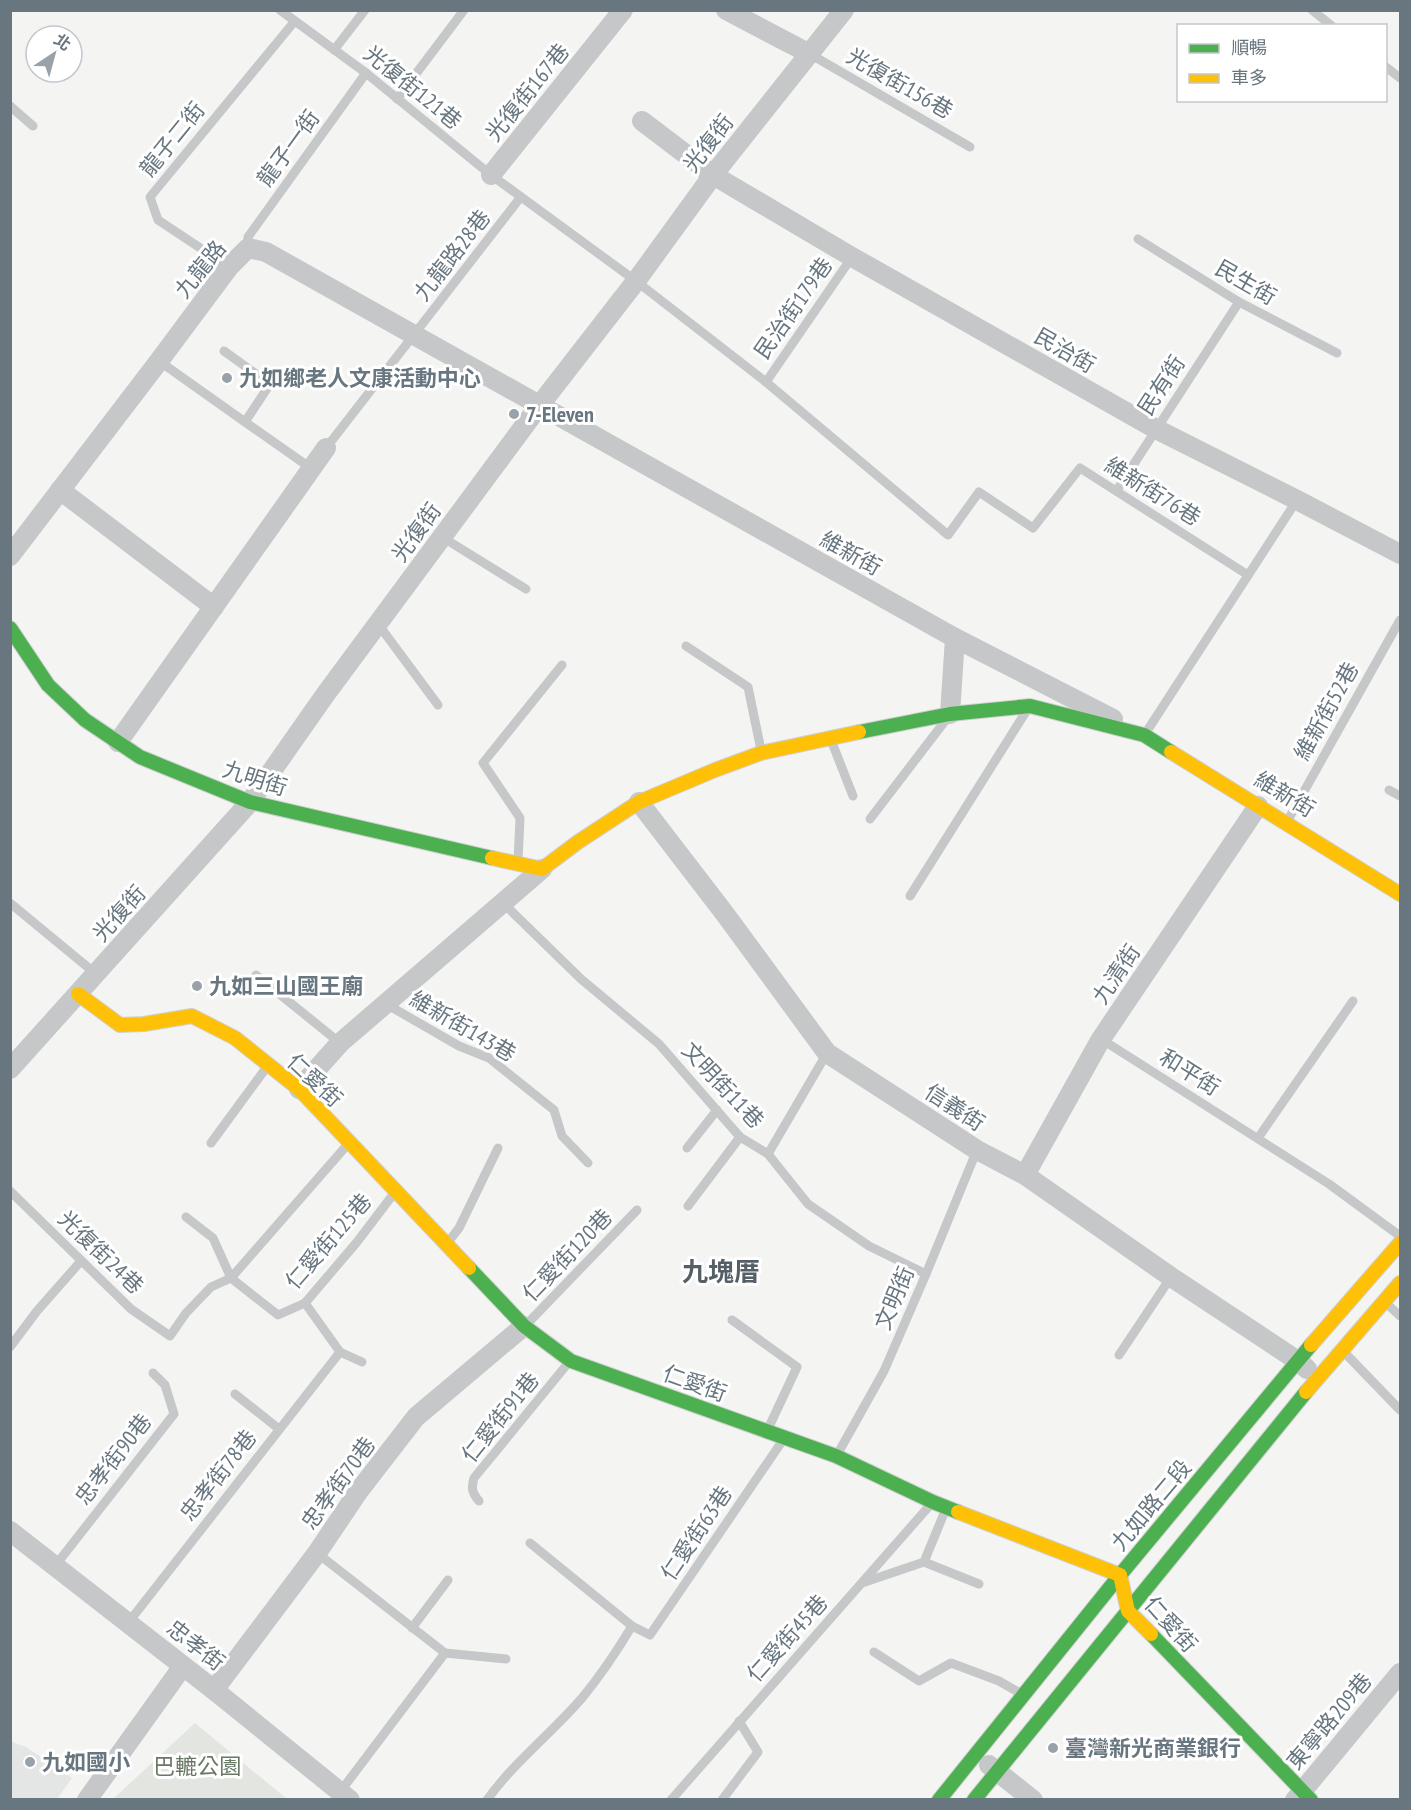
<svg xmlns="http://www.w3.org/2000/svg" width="1411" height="1810" font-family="'PT Sans Narrow','Noto Sans TC',sans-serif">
<rect width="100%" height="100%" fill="#f4f4f3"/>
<polygon fill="#e4e6e6" points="10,1741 26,1747 72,1778 57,1799 11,1799"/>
<polygon fill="#e3e5e1" points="195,1723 287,1799 113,1799"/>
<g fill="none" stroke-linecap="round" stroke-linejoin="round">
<defs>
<g id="fast">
<polyline points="10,628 48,685 85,720 140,757 250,802 492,858"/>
<polyline points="859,732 950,714 1030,706 1144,735 1171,752"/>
<polyline points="469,1268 524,1326 571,1361 836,1456 933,1502 958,1512"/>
<polyline points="1151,1634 1311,1800"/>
<polyline points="939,1800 1120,1575 1311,1345"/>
<polyline points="974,1800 1306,1392"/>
</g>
<g id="slow">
<polyline points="1171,752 1400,894"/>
<polyline points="492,858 542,869 578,842 639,802 715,770 761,753 859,732"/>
<polyline points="78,994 120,1025 144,1024 192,1016 235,1038 299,1089 469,1268"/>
<polyline points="1311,1345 1400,1243"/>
<polyline points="1306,1392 1400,1283"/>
<polyline points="958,1512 1120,1575 1128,1611 1151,1634"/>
</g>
</defs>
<use href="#fast" stroke="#cfd0d0" stroke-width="16"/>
<use href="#slow" stroke="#cfd0d0" stroke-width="16"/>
<g stroke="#c5c7c8" stroke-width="9">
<polyline points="280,10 366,73 491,175 636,281 766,382 948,535 979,492 1033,528 1080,468 1248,575"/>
<polyline points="1312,10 1332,26"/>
<polyline points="334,50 365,10"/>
<polyline points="810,54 970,147"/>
<polyline points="1386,67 1400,78"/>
<polyline points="397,99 464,10"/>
<polyline points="10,106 33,126"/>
<polyline points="1138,239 1239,302 1337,353"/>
<polyline points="248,248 248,237 366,73"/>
<polyline points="229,267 158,220 150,197 294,22"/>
<polyline points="159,361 245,422 270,384 224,351"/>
<polyline points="766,382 852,257"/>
<polyline points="245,422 312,469"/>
<polyline points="326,448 520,198"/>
<polyline points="1117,490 1239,302"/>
<polyline points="442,537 526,589"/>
<polyline points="378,624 438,705"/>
<polyline points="686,646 748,687 761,750"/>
<polyline points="1145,734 1297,500"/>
<polyline points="831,740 853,796"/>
<polyline points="1389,790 1400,796"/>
<polyline points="870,819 945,721"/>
<polyline points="1288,820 1400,620"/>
<polyline points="518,861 520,818 483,763 562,665"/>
<polyline points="910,896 1027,710"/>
<polyline points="10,903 96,974"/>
<polyline points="503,903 581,979 659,1044 740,1137 768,1154 808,1204 869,1246 926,1274"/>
<polyline points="256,975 340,1043"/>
<polyline points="386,1004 459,1046 489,1058 554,1110 562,1136 588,1163"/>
<polyline points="1101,1039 1329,1184 1400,1236"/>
<polyline points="1258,1138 1353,1001"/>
<polyline points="211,1143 266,1068"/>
<polyline points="687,1148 717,1110"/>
<polyline points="768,1154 827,1053"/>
<polyline points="10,1191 131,1309 170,1336 186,1313 211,1287 231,1278 348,1144"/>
<polyline points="688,1206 740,1137"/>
<polyline points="186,1217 213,1238 231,1278 278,1315 305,1303 357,1242 395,1192"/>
<polyline points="449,1241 459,1228 498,1148"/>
<polyline points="305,1303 340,1352 362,1362"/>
<polyline points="1387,1304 1400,1316"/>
<polyline points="732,1320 797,1367 768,1429"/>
<polyline points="526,1325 637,1210"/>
<polyline points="10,1347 37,1311 81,1261"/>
<polyline points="1344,1352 1400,1410"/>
<polyline points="1119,1355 1171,1277"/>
<polyline points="235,1394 279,1429"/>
<polyline points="837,1455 884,1371 926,1274 977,1150"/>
<path d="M479,1501C472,1493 471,1488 474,1478L569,1362"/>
<polyline points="530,1543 632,1626 650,1635 783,1440"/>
<polyline points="317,1553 445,1653 506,1659"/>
<polyline points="924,1562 979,1584"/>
<polyline points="55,1566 174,1414 165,1385 153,1373"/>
<polyline points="865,1582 924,1562 945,1511"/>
<polyline points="128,1623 340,1352"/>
<polyline points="412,1628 448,1580"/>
<polyline points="874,1652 919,1681 951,1663 999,1681 1020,1693"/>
<polyline points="340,1792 445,1653"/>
<path d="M487,1800C514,1762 552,1733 582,1698C601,1675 617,1651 632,1626"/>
<polyline points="671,1800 931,1504"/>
<polyline points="722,1800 758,1752 739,1721"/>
</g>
<g stroke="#c5c7c8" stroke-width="20">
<polyline points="726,10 810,54"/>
<polyline points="642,121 713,175 852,257 1156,429 1297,500 1400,554"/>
<polyline points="491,175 623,10"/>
<polyline points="60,490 214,607"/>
<polyline points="10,556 159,361 229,267 248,248 266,252 955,638 1113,719"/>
<polyline points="950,714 955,638"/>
<polyline points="118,742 326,448"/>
<polyline points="639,802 725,914 827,1053 977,1150 1025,1175 1171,1277 1298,1361 1307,1369"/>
<polyline points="10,1069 250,802 325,695 539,406 636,281 713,175 844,10"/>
<polyline points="299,1089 340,1043 542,869"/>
<polyline points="1025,1175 1101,1039 1258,806"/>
<polyline points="10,1531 214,1690 350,1800"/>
<polyline points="214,1690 317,1553 358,1492 416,1417 524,1326"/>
<polyline points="989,1765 1033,1800"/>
<polyline points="87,1800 183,1666"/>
<polyline points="1295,1800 1400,1673"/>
</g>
<use href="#fast" stroke="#4caf50" stroke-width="14"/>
<use href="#slow" stroke="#ffc107" stroke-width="14"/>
</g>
<g fill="#99a2a8" stroke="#fff" stroke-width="2">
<circle cx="227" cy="378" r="6"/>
<circle cx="514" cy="414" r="6"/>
<circle cx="197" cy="986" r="6"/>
<circle cx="1053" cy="1748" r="6"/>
<circle cx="30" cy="1762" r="6"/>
</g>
<g text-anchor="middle" stroke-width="6" stroke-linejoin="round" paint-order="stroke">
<g font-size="22" fill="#687680" stroke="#fff">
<text transform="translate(900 83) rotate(30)" y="8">光復街156巷</text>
<text transform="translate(413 87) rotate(39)" y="8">光復街121巷</text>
<text transform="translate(527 92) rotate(-51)" y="8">光復街167巷</text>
<text transform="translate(172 139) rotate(-51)" y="8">龍子二街</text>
<text transform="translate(708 143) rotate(-52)" y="8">光復街</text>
<text transform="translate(288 148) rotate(-54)" y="8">龍子一街</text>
<text transform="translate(452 255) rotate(-52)" y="8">九龍路28巷</text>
<text transform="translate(200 269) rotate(-51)" y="8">九龍路</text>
<text transform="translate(1246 282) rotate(30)" y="8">民生街</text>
<text transform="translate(793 308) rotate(-55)" y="8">民治街179巷</text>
<text transform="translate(1065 350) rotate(30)" y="8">民治街</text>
<text transform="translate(1161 385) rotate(-57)" y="8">民有街</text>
<text transform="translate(1153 491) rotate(32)" y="8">維新街76巷</text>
<text transform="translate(416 532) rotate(-54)" y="8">光復街</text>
<text transform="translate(851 553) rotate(29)" y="8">維新街</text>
<text transform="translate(1326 711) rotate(-61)" y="8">維新街52巷</text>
<text transform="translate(255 778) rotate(18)" y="8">九明街</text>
<text transform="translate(1285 794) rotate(31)" y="8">維新街</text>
<text transform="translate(119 913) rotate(-48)" y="8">光復街</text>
<text transform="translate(1116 974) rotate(-56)" y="8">九清街</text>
<text transform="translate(463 1026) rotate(30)" y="8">維新街143巷</text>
<text transform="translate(1190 1072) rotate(32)" y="8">和平街</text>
<text transform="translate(315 1080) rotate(43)" y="8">仁愛街</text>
<text transform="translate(723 1085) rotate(47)" y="8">文明街11巷</text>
<text transform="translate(955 1107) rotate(33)" y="8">信義街</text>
<text transform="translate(328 1241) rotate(-49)" y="8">仁愛街125巷</text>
<text transform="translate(101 1252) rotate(44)" y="8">光復街24巷</text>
<text transform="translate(567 1255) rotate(-46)" y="8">仁愛街120巷</text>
<text transform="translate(894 1298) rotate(-67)" y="8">文明街</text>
<text transform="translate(695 1383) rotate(20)" y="8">仁愛街</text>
<text transform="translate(500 1417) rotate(-51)" y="8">仁愛街91巷</text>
<text transform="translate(113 1459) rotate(-52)" y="8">忠孝街90巷</text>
<text transform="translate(218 1475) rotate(-52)" y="8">忠孝街78巷</text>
<text transform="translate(338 1483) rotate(-54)" y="8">忠孝街70巷</text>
<text transform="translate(1151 1505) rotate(-50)" y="8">九如路二段</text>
<text transform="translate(696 1533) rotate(-56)" y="8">仁愛街63巷</text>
<text transform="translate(1171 1624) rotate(48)" y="8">仁愛街</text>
<text transform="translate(787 1638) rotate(-48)" y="8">仁愛街45巷</text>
<text transform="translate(196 1645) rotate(38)" y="8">忠孝街</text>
<text transform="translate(1329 1721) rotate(-50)" y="8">東寧路209巷</text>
</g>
<g font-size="22" font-weight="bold" fill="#687680" stroke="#fff" text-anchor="start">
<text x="239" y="386">九如鄉老人文康活動中心</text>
<text x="526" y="422">7-Eleven</text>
<text x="209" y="994">九如三山國王廟</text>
<text x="1065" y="1756">臺灣新光商業銀行</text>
<text x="42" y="1770">九如國小</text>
</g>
<g font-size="22" fill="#6a7866" stroke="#fff">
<text x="197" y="1774">巴轆公園</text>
</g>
<g font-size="26" font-weight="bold" fill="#555f66" stroke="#fff">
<text x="721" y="1281">九塊厝</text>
</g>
</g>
<rect width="1411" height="1810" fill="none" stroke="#687680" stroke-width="24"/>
<rect x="1177" y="24" width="210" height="78" fill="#ffffff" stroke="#c3c8cc" stroke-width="1.5"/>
<rect x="1189" y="44" width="30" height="9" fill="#4caf50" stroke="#c3c8cc" stroke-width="1.5"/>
<text x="1231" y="54" font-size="18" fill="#687680">順暢</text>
<rect x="1189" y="74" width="30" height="9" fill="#ffc107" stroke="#c3c8cc" stroke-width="1.5"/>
<text x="1231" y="84" font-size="18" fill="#687680">車多</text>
<g transform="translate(54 54) rotate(36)"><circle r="28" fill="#ffffff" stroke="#c3c8cc" stroke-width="1.5"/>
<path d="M0-4.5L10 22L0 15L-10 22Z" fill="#99a2a8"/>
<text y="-9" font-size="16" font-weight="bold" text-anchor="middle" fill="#687680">北</text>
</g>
</svg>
